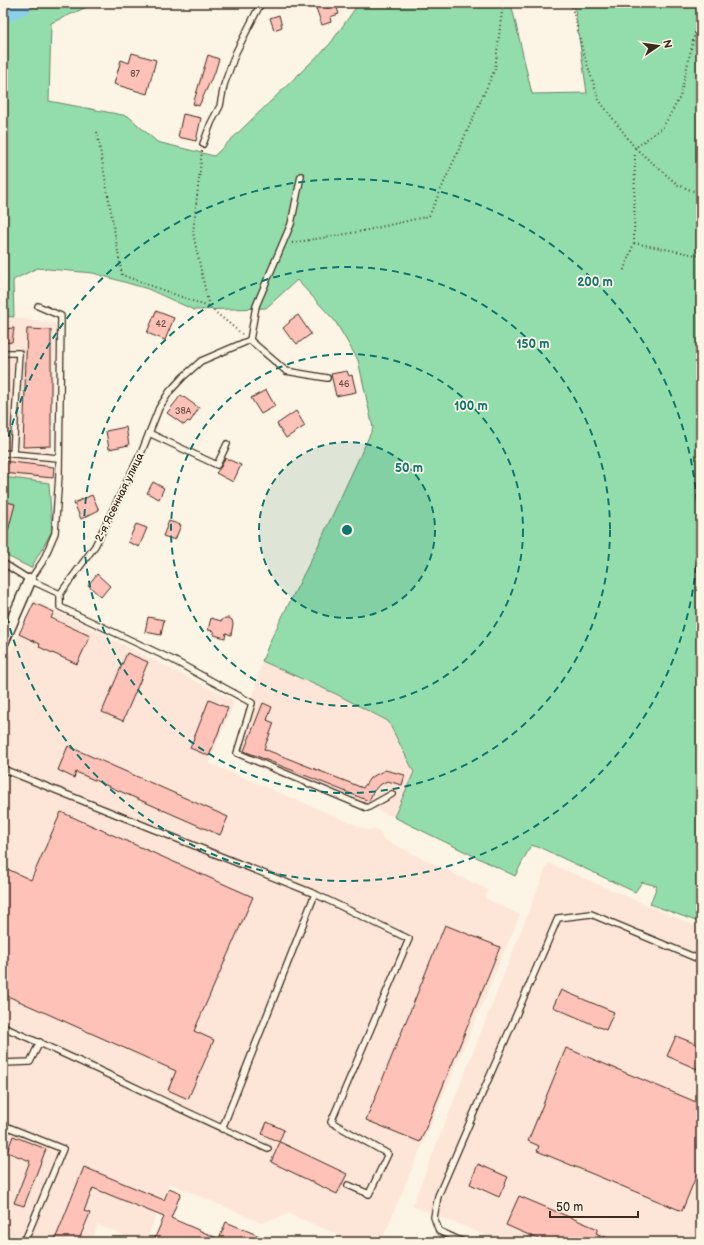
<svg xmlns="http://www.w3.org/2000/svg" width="704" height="1245" font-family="'Balsamiq Sans',sans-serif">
<rect width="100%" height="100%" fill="#fcf5e5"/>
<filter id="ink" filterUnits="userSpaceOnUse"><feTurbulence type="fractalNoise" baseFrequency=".025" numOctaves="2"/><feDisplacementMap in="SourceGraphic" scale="8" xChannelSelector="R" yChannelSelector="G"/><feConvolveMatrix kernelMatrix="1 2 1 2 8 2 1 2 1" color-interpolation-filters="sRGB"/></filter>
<g filter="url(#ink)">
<g fill="#fde6d8">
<polygon points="3,316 14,317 56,324 49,483 3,477"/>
<polygon points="34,600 235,701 209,763 368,830 374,829 380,831 383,839 488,890 485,898 520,915 381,1242 356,1242 289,1214 262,1223 169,1183 146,1242 140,1242 98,1225 91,1242 3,1242 3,668"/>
<polygon points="262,661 336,694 388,721 414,772 394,817 237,754"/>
<polygon points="548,863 701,928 701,1242 503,1242 412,1206"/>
</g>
<g fill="#93ddad" stroke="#678466">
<polygon points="3,3 96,3 51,23 49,101 128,116 157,142 214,156 330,44 359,3 511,3 532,94 587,93 574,3 701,3 701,923 650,904 657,886 642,882 635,892 541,848 531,845 515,876 394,817 414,772 388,721 336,694 262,661 271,639 319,544 373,428 358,360 335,321 297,280 266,308 194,310 148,289 93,273 37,268 13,280 14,317 3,316"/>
<polygon points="3,477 49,483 52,531 31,568 3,554"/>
</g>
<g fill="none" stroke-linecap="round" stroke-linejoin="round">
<polyline stroke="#8ad0ec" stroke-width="21" points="3,13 23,3"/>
</g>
<g fill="#fec2b9" stroke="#3b2a1e">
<polygon points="326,4 327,8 336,5 339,14 330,17 331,22 322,25 316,8"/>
<polygon points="279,15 282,27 274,30 270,18"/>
<polygon points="132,53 156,60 147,94 114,84 121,60 129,63"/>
<polygon points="208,55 219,59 214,75 213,75 199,106 193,104"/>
<polygon points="183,114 201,118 196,141 178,137"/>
<polygon points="156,311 174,318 165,340 147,333"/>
<polygon points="298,315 311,334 297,344 292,338 291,339 283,328 290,322 289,321"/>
<polygon points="14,328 12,342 3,343 3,329"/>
<polygon points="27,329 51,330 51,446 23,447"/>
<polygon points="347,371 349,376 352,375 356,392 336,396 331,374"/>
<polygon points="266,390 275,406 261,414 251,398"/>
<polygon points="181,395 199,408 190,422 188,421 184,425 167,413"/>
<polygon points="296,411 305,426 286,438 277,424"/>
<polygon points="126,427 129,445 109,449 106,431"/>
<polygon points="225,458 241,465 233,482 216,473 221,467"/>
<polygon points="3,461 54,467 53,478 3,473"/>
<polygon points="153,482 164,488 159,499 147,493"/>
<polygon points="92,495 99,510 81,519 74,503"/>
<polygon points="3,501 15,504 6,539 3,538"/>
<polygon points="169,521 181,525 175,540 163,536"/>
<polygon points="136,524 147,528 139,547 128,542"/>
<polygon points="97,574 110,586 101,597 88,585"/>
<polygon points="34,603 54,612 51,618 90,636 77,664 39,647 40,644 19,634"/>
<polygon points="148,617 164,620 161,635 145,632"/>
<polygon points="211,618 221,621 225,618 229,618 232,620 233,624 231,635 226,633 225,638 214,635 214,631 208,630"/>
<polygon points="127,653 148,662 123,721 102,712"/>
<polygon points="209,700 228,708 209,756 190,748"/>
<polygon points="263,703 272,707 267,720 274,723 264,749 363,788 370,778 385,770 405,775 402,785 387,781 378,786 373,792 369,801 244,751"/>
<polygon points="68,746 228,817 220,835 76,772 74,778 58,770"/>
<polygon points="61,812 253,897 194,1031 214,1040 188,1099 168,1090 176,1071 3,994 3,867 31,880"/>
<polygon points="445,925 500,947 420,1142 366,1120"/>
<polygon points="561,990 614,1012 606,1030 553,1007"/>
<polygon points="676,1036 701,1046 701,1061 697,1069 667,1056"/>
<polygon points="566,1048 701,1104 701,1164 682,1211 537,1151 539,1146 528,1141"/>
<polygon points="267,1122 284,1130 279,1142 262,1134"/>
<polygon points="13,1136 46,1149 24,1206 14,1203 30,1161 7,1152"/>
<polygon points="280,1142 347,1174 337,1194 271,1162"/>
<polygon points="478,1164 508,1177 499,1197 470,1184"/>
<polygon points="84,1167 164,1200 169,1188 181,1193 171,1218 219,1239 226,1222 274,1242 153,1242 164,1217 93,1188 84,1211 90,1213 78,1242 54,1242"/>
<polygon points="519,1196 598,1229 596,1233 617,1242 545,1242 506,1225"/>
</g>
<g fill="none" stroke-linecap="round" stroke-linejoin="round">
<defs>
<g id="lane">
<polyline points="203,144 211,123 220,106 224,85 236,52 261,3"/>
<polyline points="301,176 291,224 256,306 250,340 286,371 327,378"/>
<polyline points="3,353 19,353 13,454"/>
<polyline points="149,433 217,465 227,444"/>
<polyline points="3,453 58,458"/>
<polyline points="3,563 30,580 60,594"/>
<polyline points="30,580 43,561 55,533 59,475 61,316 38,306"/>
<polyline points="60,594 60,607 173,660 252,703 237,753 367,808 392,794"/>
<polyline points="60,594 95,546 142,451 159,408 170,391 183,377 201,361 250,340"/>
<polyline points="3,769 315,894 409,939 331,1122 388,1154 369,1194 348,1185"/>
<path d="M3,1027C93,1065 179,1110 268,1149"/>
<polyline points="3,1063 30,1062 40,1042"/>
<polyline points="3,1125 63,1149 26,1238 19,1242"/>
<polyline points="222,1129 315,894"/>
<polyline points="463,1242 439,1231 434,1217 438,1196 558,918 591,914 701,960"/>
</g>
<polyline id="street" points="3,642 30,580"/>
</defs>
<use href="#lane" stroke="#3b2a1e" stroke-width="8"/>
<use href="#street" stroke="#3b2a1e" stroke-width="14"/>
<g stroke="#3b2a1e" stroke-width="2" stroke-dasharray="1 3" stroke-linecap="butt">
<polyline points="571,3 583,52 599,100 635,148 634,243 623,272"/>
<polyline points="701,27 695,33 680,97 663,127 635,148 678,185 701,194"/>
<polyline points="97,132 122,275 209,307"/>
<polyline points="202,151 193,233 209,307 242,334"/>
<polyline points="292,243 363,231 429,216 495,69 503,3"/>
<polyline points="634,243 701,256"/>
</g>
<use href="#lane" stroke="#fcf5e5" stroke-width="5.5"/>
<use href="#street" stroke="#fcf5e5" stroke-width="11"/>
</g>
</g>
<circle cx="347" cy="530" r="88" fill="#0f766e" fill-opacity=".12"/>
<g fill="none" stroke="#0f766e" stroke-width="2" stroke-dasharray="7 5">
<circle cx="347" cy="530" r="88"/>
<circle cx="347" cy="530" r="176"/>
<circle cx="347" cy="530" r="263"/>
<path d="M3 460A351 351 0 1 1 3 600"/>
</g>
<g text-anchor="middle" stroke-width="3.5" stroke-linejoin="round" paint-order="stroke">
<g font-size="9" fill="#6c5045">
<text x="135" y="77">87</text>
<text x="161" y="327">42</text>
<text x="344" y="387">46</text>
<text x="183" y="414">38А</text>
</g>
<g font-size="11" fill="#3b2a1e" stroke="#fcf5e5">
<text transform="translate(119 497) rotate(-64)" y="4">2-я Ясенная улица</text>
</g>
</g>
<circle cx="347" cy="530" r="6" fill="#0f766e" stroke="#fcf5e5" stroke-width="2"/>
<g font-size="12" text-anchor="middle" font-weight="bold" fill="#0f766e" stroke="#fcf5e5" stroke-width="3.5" stroke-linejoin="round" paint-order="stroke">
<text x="595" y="286">200 m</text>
<text x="533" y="348">150 m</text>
<text x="471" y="410">100 m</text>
<text x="409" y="472">50 m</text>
</g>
<rect width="704" height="1245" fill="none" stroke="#fcf5e5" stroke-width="16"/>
<rect x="8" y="8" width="688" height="1229" fill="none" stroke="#3b2a1e" stroke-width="1.5" filter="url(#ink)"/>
<g transform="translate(658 46) rotate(77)" stroke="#fcf5e5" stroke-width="3" paint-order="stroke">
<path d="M0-3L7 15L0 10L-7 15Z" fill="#3b2a1e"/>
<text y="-6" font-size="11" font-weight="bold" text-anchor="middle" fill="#3b2a1e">N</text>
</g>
<path d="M550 1211v6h88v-6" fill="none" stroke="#3b2a1e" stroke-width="2"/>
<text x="556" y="1211" font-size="12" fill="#3b2a1e" stroke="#fcf5e5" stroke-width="3" paint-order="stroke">50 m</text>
</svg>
